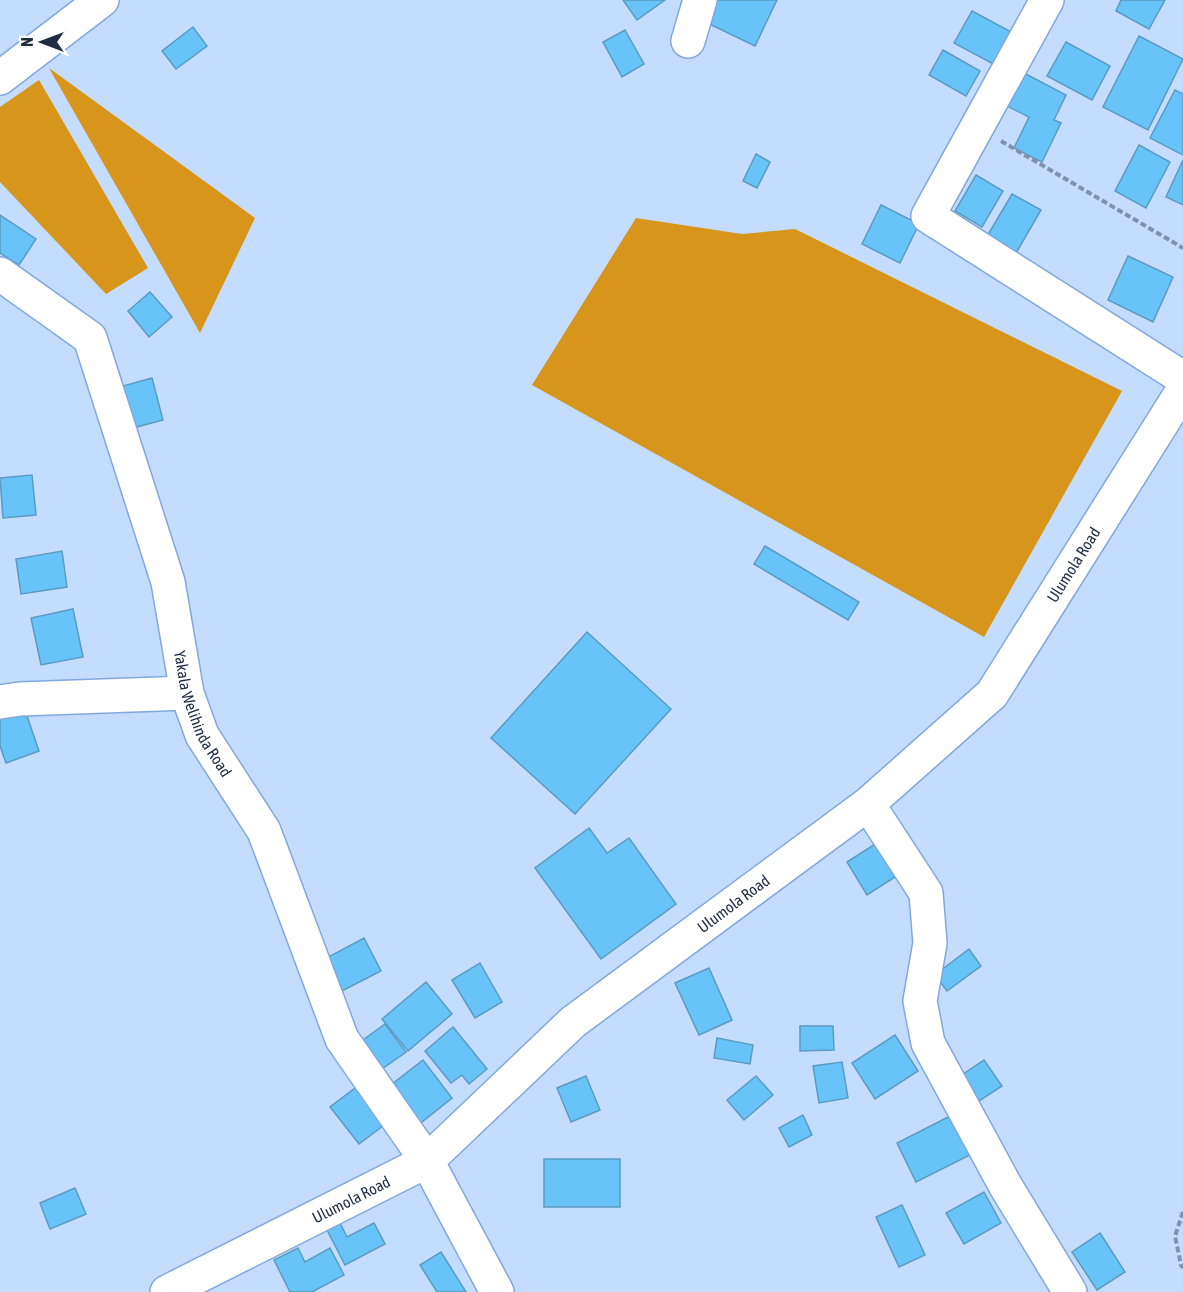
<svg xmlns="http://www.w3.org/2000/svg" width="1183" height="1292" font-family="'Asap Condensed',sans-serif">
<rect width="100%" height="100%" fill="#c4dcfd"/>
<g fill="#d7961b">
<polygon points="49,68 255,218 200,333"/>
<polygon points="39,80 148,268 106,294 0,182 0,107"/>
<polygon points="636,218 742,234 795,229 1122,391 984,637 532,385"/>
</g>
<g fill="#68c3f9" stroke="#5b9bc2" stroke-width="1.5">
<polygon points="623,0 665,0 637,20"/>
<polygon points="716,0 777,0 755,46 705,22"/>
<polygon points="1121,0 1165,0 1149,29 1116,11"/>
<polygon points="972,11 1015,34 997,66 954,43"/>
<polygon points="193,27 207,46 176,69 162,51"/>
<polygon points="625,30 644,64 622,77 603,42"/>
<polygon points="1139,36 1183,59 1148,130 1103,107"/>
<polygon points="1066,42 1110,66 1092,100 1047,76"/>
<polygon points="943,50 980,71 966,96 929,75"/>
<polygon points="1022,72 1066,95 1054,120 1061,123 1042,162 1014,148 1029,117 1005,105"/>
<polygon points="1175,90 1183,94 1183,155 1150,138"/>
<polygon points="1139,145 1170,162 1146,208 1115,191"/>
<polygon points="756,154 770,162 757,188 743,181"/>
<polygon points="1183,160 1183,205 1166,197"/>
<polygon points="976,175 1003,191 982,227 955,211"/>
<polygon points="1012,194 1041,210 1015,255 986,238"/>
<polygon points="881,205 919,224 900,263 862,244"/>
<polygon points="0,215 36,239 19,265 0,253"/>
<polygon points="1128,256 1173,277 1153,322 1108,300"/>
<polygon points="150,292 172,317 149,337 128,311"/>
<polygon points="152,378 163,420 133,428 123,386"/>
<polygon points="32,475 36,515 3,518 0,478"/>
<polygon points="765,546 859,602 848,620 754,564"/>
<polygon points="62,551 67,587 21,594 16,559"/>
<polygon points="73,609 83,657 41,665 31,618"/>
<polygon points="587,632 671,709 575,814 491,738"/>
<polygon points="24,707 39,751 6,763 0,746 0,716"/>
<polygon points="589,828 607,853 629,838 676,904 601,959 535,868"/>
<polygon points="875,844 895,877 867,895 847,862"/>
<polygon points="364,938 381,971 336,994 319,962"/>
<polygon points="969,949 981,966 947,991 935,975"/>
<polygon points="480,963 502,1002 475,1018 452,980"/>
<polygon points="709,968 732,1020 699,1035 675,983"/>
<polygon points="426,982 452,1014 408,1051 382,1019"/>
<polygon points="385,1024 406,1052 372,1076 352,1048"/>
<polygon points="800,1026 833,1026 834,1050 800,1051"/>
<polygon points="453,1027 487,1069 469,1084 462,1075 451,1083 425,1051"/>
<polygon points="895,1035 918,1071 875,1099 852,1063"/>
<polygon points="717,1038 753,1045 750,1064 714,1058"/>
<polygon points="423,1060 452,1098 412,1130 382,1092"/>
<polygon points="984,1060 1002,1086 973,1105 956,1079"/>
<polygon points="842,1062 848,1098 819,1103 813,1066"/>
<polygon points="586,1076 600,1110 571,1122 557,1088"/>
<polygon points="756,1076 773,1095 744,1120 727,1100"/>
<polygon points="363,1082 392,1119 359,1144 330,1107"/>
<polygon points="803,1115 812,1135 789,1147 779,1128"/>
<polygon points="950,1116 970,1155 916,1182 897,1143"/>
<rect x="544" y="1159" width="76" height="48"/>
<polygon points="75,1188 86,1214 50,1229 40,1203"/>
<polygon points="984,1192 1001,1223 964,1244 946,1213"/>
<polygon points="902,1205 925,1255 899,1267 876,1217"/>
<polygon points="339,1221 347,1237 374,1223 385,1244 345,1265 326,1228"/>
<polygon points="1100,1233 1125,1272 1097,1290 1072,1252"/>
<polygon points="298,1248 305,1262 330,1248 344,1275 312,1292 290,1292 274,1260"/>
<polygon points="441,1252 466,1292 437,1292 420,1265"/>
</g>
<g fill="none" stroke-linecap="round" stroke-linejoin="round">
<defs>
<g id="minor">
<polyline points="1047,0 928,216 1183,378"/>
<polyline points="688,41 700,0"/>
<polyline points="0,78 102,0"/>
<path id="s1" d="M0,274L90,338L168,582L187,693L202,735L264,831L342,1039L427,1161L497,1292"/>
<polyline points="0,702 20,699 187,693"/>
<polyline points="868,804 926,893 930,943 920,1001 928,1043 1005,1185 1070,1292"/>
<path id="s2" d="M167,1292L427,1161L573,1022L868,804L992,694L1183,390"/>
</g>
</defs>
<use href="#minor" stroke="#81a8dc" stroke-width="36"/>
<g stroke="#7e92ae" stroke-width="4" stroke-dasharray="6 3" stroke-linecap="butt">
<polyline points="1001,141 1183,248"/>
<polyline points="1183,1212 1175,1236 1181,1265 1183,1268"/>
</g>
<use href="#minor" stroke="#fff" stroke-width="33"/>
</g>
<g text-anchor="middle" stroke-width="6" stroke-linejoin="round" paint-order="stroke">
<g font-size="16" fill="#1e2d42" stroke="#fbfbfb">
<text dy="6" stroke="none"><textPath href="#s2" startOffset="1178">Ulumola Road</textPath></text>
<text dy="6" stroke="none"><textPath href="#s1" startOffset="504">Yakala Welihinda Road</textPath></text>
<text dy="6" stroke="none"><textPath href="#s2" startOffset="692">Ulumola Road</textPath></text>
<text dy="6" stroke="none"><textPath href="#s2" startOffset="206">Ulumola Road</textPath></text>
</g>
</g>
<g transform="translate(42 42) rotate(270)" stroke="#fbfbfb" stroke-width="4.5" paint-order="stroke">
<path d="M0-4.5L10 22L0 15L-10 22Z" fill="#1e2d42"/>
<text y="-9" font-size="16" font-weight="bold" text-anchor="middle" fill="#1e2d42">N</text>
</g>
</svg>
